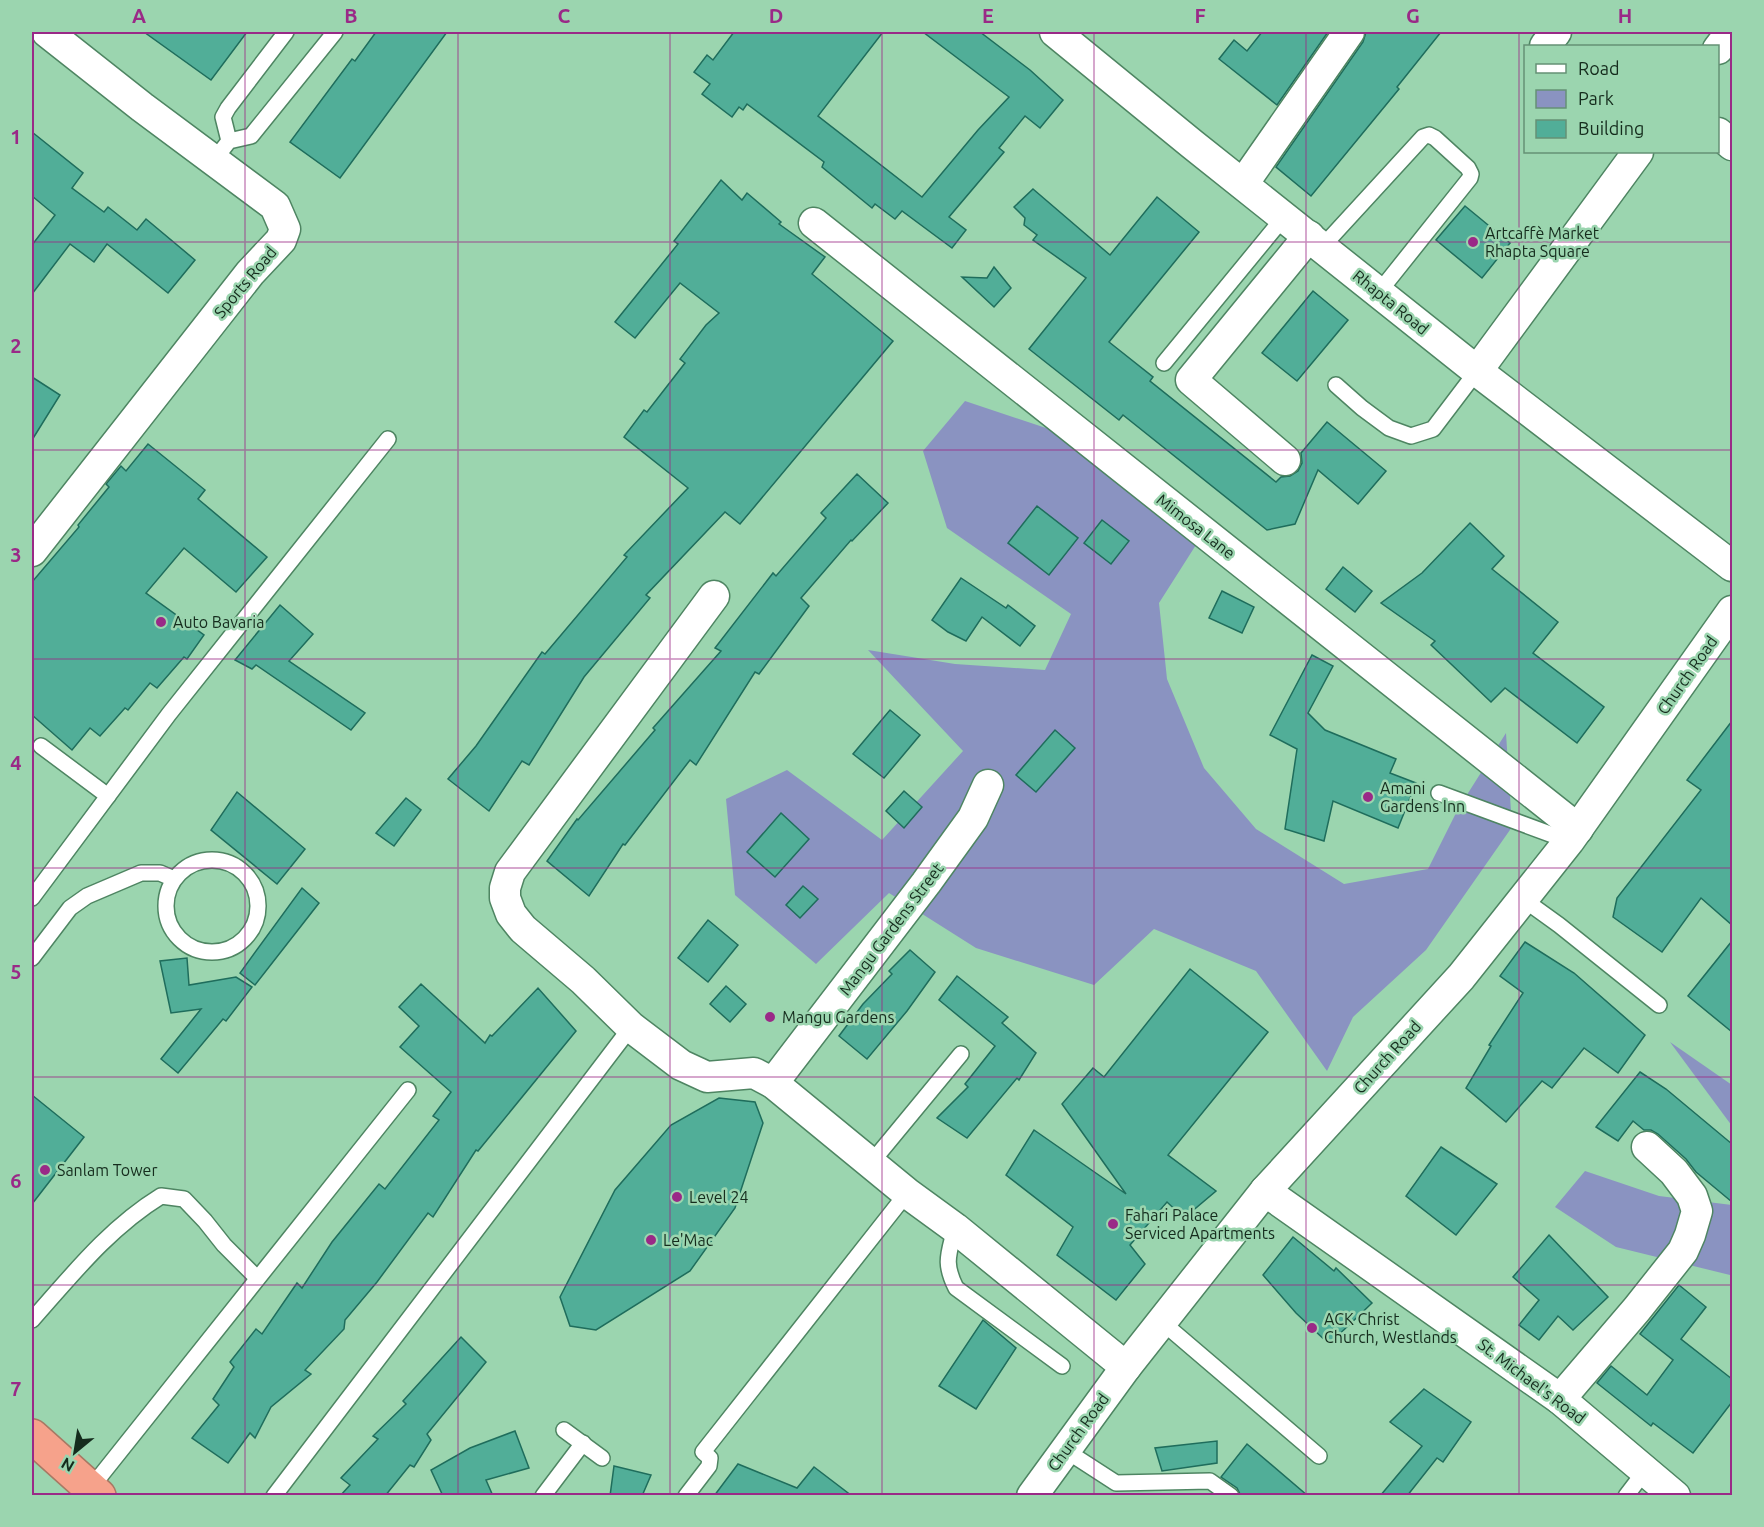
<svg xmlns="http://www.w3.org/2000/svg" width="1764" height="1527" font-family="Ubuntu,sans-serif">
<rect width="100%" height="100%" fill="#9bd5af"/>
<g fill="#8a93c1">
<polygon points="965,401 1049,429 1208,526 1159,603 1167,679 1204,768 1256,829 1344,884 1428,869 1458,809 1506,733 1512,827 1426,950 1353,1017 1327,1071 1256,971 1154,929 1094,985 976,948 889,893 816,964 735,895 726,799 787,770 882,840 963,751 868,650 955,664 1045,670 1071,614 947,528 923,451"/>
<polygon points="1670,1042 1732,1085 1732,1126"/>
<polygon points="1585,1171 1659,1196 1732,1205 1732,1279 1730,1275 1616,1247 1555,1207"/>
</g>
<g fill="#51ae98" stroke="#1f6d5c" stroke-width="1.5">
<polygon points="144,32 247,32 211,80"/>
<polygon points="376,32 447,32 340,178 290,142 352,59 355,61"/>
<polygon points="734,32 883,32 818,116 922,197 978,130 1009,97 923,32 980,32 1030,70 1063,100 1040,128 1025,116 999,148 1004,152 949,217 966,230 952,248 902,211 895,219 875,204 872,208 822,167 824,162 747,104 743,110 739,107 732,117 702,94 710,84 694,72 707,55 713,60"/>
<polygon points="1262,32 1328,32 1277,105 1219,59 1234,40 1247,51"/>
<polygon points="1366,32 1441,32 1397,87 1399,89 1311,196 1276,167 1363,42"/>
<polygon points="32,132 83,173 72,188 104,212 108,207 137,230 146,219 195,260 168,293 107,244 94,262 70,244 32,294 32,245 55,215 32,196"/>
<polygon points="721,180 742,200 747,193 781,222 779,224 825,257 812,274 893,341 740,524 725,512 646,595 650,598 584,677 529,765 522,761 489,811 448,779 476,746 542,652 545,654 627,557 624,555 688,488 624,437 644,410 647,412 685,363 680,359 706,325 719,313 680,283 635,338 615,322 678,244 674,241"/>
<polygon points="1033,189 1110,255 1157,197 1199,232 1109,342 1153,377 1150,381 1276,482 1281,477 1290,476 1298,471 1302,463 1301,453 1327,422 1386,471 1358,504 1318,470 1295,524 1267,530 1123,415 1119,420 1029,349 1086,278 1033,240 1037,235 1024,225 1025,218 1014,207"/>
<polygon points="1465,206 1510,243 1482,278 1436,240"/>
<polygon points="994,267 1011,288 994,307 962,277 987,278"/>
<polygon points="1313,291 1348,320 1297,381 1262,353"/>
<polygon points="32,377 60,395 32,440"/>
<polygon points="148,444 205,490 198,499 267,557 236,592 184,548 146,593 204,635 187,659 184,657 157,688 150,683 128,710 125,708 100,736 90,728 72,750 32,715 32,582 79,527 78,525 109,487 106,484 121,466 126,471"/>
<polygon points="857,474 888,503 852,541 851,540 801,598 809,606 759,674 755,672 696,765 690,760 625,845 623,844 589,896 547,861 577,819 578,820 655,730 653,728 721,651 715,648 773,573 776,576 826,518 821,513"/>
<polygon points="1037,506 1078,538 1049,575 1008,543"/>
<polygon points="1102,520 1129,541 1111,564 1084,543"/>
<polygon points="1470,523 1504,556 1492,569 1558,622 1533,653 1604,707 1577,743 1505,688 1491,702 1431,645 1435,641 1381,603 1422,573"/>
<polygon points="1343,567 1372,591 1355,612 1326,589"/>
<polygon points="961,578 1006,608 1008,605 1035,626 1020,646 982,617 966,641 948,632 932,620"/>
<polygon points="1222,591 1254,607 1242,633 1209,618"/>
<polygon points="280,605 313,634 289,661 365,713 351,730 256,665 252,669 235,660"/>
<polygon points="1312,655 1333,666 1308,713 1325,730 1396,759 1390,773 1416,783 1398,828 1333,801 1324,841 1285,829 1297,749 1270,735"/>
<polygon points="890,710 920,735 884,778 853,754"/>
<polygon points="1732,721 1732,925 1701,898 1662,952 1613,917 1617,898 1701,790 1687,780"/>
<polygon points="1055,730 1075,748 1036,792 1016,775"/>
<polygon points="904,791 922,807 904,828 886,811"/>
<polygon points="237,792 305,849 277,884 211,830"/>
<polygon points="406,798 421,810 394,846 376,833"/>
<polygon points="781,813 809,839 775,877 747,852"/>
<polygon points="803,886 818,899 800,918 786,905"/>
<polygon points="302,888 319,903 255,985 240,973"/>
<polygon points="708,920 738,945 708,982 678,958"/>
<polygon points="1732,941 1732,1032 1688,996"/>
<polygon points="1525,942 1574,973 1645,1035 1618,1073 1584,1048 1552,1088 1542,1081 1506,1122 1466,1088 1491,1046 1489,1045 1523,993 1500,976"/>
<polygon points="910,950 935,972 907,1011 867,1059 839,1036 863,1004 892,974 889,971"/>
<polygon points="187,958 189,985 236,977 252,987 226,1021 223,1019 178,1073 161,1059 201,1009 171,1013 160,961"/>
<polygon points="1190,969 1268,1032 1168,1155 1216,1191 1184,1218 1167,1202 1130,1245 1145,1264 1116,1300 1057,1255 1073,1227 1006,1175 1034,1130 1126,1194 1062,1104 1093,1068 1104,1077"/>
<polygon points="957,976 1008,1017 1002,1023 1036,1053 1019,1080 1017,1078 967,1138 937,1118 968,1087 965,1084 995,1046 939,1000"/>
<polygon points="421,984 485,1043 490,1035 492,1036 538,988 576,1031 478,1151 476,1150 433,1217 428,1213 377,1282 345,1320 344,1329 305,1370 311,1374 271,1407 255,1438 250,1433 228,1463 192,1438 219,1405 213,1399 234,1367 230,1362 256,1329 262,1334 297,1283 302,1288 332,1242 379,1184 385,1189 439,1120 433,1116 451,1092 400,1047 419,1026 399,1007"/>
<polygon points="726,986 746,1004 730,1022 710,1004"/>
<polygon points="1640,1072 1666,1089 1732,1144 1732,1202 1696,1172 1686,1159 1658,1134 1651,1130 1644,1130 1633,1121 1618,1141 1596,1127"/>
<polygon points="32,1095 84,1137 32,1204"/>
<polygon points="719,1098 755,1102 763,1123 735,1208 690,1271 596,1330 570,1326 560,1297 615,1190 671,1125"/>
<polygon points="1441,1147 1497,1184 1456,1235 1406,1196"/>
<polygon points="1549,1235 1608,1297 1573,1330 1558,1316 1539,1340 1519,1325 1539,1300 1513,1277"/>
<polygon points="1293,1237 1334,1271 1336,1268 1372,1303 1329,1344 1296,1313 1263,1275"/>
<polygon points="1679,1285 1706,1307 1681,1339 1732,1379 1732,1402 1693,1453 1653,1423 1651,1426 1597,1383 1611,1366 1647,1395 1673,1360 1640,1334"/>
<polygon points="983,1320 1016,1348 976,1409 939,1386"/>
<polygon points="461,1337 486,1362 427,1434 431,1440 414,1467 410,1465 385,1496 340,1496 350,1485 341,1478 378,1439 373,1436 406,1404 403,1401"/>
<polygon points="1424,1389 1471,1422 1443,1462 1437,1458 1407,1496 1380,1496 1422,1446 1390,1422"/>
<polygon points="515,1431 529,1468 486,1480 493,1496 443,1496 431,1470 470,1448"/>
<polygon points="1217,1441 1217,1463 1162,1471 1155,1448"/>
<polygon points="1247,1444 1308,1496 1241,1496 1237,1488 1221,1477"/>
<polygon points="738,1464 797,1488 814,1467 852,1496 714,1496"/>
<polygon points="614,1466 651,1475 642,1496 610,1496"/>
</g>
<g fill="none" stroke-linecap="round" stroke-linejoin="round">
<defs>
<g id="lane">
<polyline points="229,141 223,117 228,108 286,32"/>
<polyline points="215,159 229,141 251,136 335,32"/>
<polyline points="1322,247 1423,137 1429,135 1435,138 1468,168 1471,174 1470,178 1379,292"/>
<polyline points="1164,363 1284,217"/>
<polyline points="1336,385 1362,408 1389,428 1411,436 1433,429 1477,371"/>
<polyline points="41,746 108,796"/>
<polyline points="1439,793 1569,841"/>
<circle cx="212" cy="906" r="46"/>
<polyline points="32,898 169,714 388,439"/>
<polyline points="1523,899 1559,925 1659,1005"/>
<polyline points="32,958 70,908 87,896 141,873 160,873 174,879"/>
<polyline points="871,1163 961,1054"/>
<path d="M955,1228C949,1254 943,1262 956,1288L1062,1366"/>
<path d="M32,1320C72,1275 109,1228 161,1196L184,1199L205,1221L224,1245L257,1278"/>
<polyline points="1162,1322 1319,1456"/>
<polyline points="564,1430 602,1458"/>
<polyline points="1065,1450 1116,1483 1210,1481 1231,1496"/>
<polyline points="90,1489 408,1090"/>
<polyline points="274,1496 631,1027"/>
<polyline points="543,1496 583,1443"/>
<polyline points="686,1496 709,1466 710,1458 703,1452 907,1193"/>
<polyline points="1626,1496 1645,1471"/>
</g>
<g id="street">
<polyline points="1055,32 1192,144 1477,371 1732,566"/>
<polyline points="1545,46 1556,32"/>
<polyline points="1718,49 1731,32"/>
<polyline points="1718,133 1732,145"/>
<polyline points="1243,184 1349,32"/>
<polyline points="814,223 1578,829"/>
<polyline points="1477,371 1638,152"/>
<polyline points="1285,460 1191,380 1309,236"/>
<polyline points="32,551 250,273 281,240 285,229 275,206 142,107 47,32"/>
<polyline points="714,596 510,872 505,888 505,898 511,914 523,929 583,980 631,1027 681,1065 707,1077 754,1073 773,1083 926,883 973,818 988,785"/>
<polyline points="773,1083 907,1193 955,1228 1126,1367"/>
<polyline points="1265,1191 1560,1399 1675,1496"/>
<polyline points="1560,1399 1637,1309 1683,1251 1690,1235 1697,1211 1692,1196 1674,1172 1647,1147"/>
<polyline points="1032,1496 1126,1367 1265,1191 1461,977 1569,841 1732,611"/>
</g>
<polyline id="highway" points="32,1436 99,1496"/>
</defs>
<use href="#lane" stroke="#4e8562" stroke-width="18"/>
<use href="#street" stroke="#4e8562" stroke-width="33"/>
<use href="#highway" stroke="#a77964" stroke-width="36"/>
<use href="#lane" stroke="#fff" stroke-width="15"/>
<use href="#street" stroke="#fff" stroke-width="30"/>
<use href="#highway" stroke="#f6a28b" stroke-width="33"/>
</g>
<path fill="none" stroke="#9a2987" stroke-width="1.5" stroke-opacity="0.55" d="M245,32V1496M458,32V1496M670,32V1496M882,32V1496M1094,32V1496M1306,32V1496M1519,32V1496M32,242H1732M32,450H1732M32,659H1732M32,868H1732M32,1077H1732M32,1285H1732"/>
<g fill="#9a2987" stroke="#9bd5af" stroke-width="2">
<circle cx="1473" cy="242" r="6"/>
<circle cx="161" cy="622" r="6"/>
<circle cx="1368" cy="797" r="6"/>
<circle cx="770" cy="1017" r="6"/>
<circle cx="45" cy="1170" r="6"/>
<circle cx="677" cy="1197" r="6"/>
<circle cx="1113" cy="1224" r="6"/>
<circle cx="651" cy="1240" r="6"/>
<circle cx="1312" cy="1328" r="6"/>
</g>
<g text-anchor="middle" stroke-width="5" stroke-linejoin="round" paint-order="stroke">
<g font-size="16" fill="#152c1d" stroke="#9bd5af" text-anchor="start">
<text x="1485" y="239">Artcaffè Market<tspan x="1485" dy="18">Rhapta Square</tspan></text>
<text x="173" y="628">Auto Bavaria</text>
<text x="1380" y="794">Amani<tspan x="1380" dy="18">Gardens Inn</tspan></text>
<text x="782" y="1023">Mangu Gardens</text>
<text x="57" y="1176">Sanlam Tower</text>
<text x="689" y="1203">Level 24</text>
<text x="1125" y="1221">Fahari Palace<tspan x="1125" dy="18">Serviced Apartments</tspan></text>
<text x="663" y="1246">Le'Mac</text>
<text x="1324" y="1325">ACK Christ<tspan x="1324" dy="18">Church, Westlands</tspan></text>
</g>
<g font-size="16" fill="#152c1d" stroke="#9bd5af">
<text transform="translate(245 282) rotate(-50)" y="6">Sports Road</text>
<text transform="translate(1391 302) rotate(39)" y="6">Rhapta Road</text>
<text transform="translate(1196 526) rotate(38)" y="6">Mimosa Lane</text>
<text transform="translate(1687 675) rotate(-55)" y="6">Church Road</text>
<text transform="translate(891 929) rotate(-53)" y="6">Mangu Gardens Street</text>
<text transform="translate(1387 1057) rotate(-48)" y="6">Church Road</text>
<text transform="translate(1532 1381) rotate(37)" y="6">St. Michael's Road</text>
<text transform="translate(1078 1432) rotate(-54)" y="6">Church Road</text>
</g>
</g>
<rect width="1764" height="1527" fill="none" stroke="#9bd5af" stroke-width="66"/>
<rect x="1524" y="45" width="195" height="108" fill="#9bd5af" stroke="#659175" stroke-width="1.5"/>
<rect x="1536" y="64" width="30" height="9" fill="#ffffff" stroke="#659175" stroke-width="1.5"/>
<text x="1578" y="75" font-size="18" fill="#152c1d">Road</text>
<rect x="1536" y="90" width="30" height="18" fill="#8a93c1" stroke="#659175" stroke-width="1.5"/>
<text x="1578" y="105" font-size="18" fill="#152c1d">Park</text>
<rect x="1536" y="120" width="30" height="18" fill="#51ae98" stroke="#659175" stroke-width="1.5"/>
<text x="1578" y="135" font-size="18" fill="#152c1d">Building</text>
<g transform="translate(75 1452) rotate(210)" stroke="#9bd5af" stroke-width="4.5" paint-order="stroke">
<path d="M0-4.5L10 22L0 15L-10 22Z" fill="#152c1d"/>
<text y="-9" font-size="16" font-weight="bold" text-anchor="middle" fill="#152c1d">N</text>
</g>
<rect x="33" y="33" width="1698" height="1461" fill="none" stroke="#9a2987" stroke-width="2"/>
<g font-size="20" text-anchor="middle" font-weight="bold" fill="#9a2987">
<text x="139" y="23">A</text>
<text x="351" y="23">B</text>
<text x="564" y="23">C</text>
<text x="776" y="23">D</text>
<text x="988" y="23">E</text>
<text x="1200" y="23">F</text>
<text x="1413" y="23">G</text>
<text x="1625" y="23">H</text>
<text x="16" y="144">1</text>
<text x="16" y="353">2</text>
<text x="16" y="562">3</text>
<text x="16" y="770">4</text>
<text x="16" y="979">5</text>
<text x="16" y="1188">6</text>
<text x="16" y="1396">7</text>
</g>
</svg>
